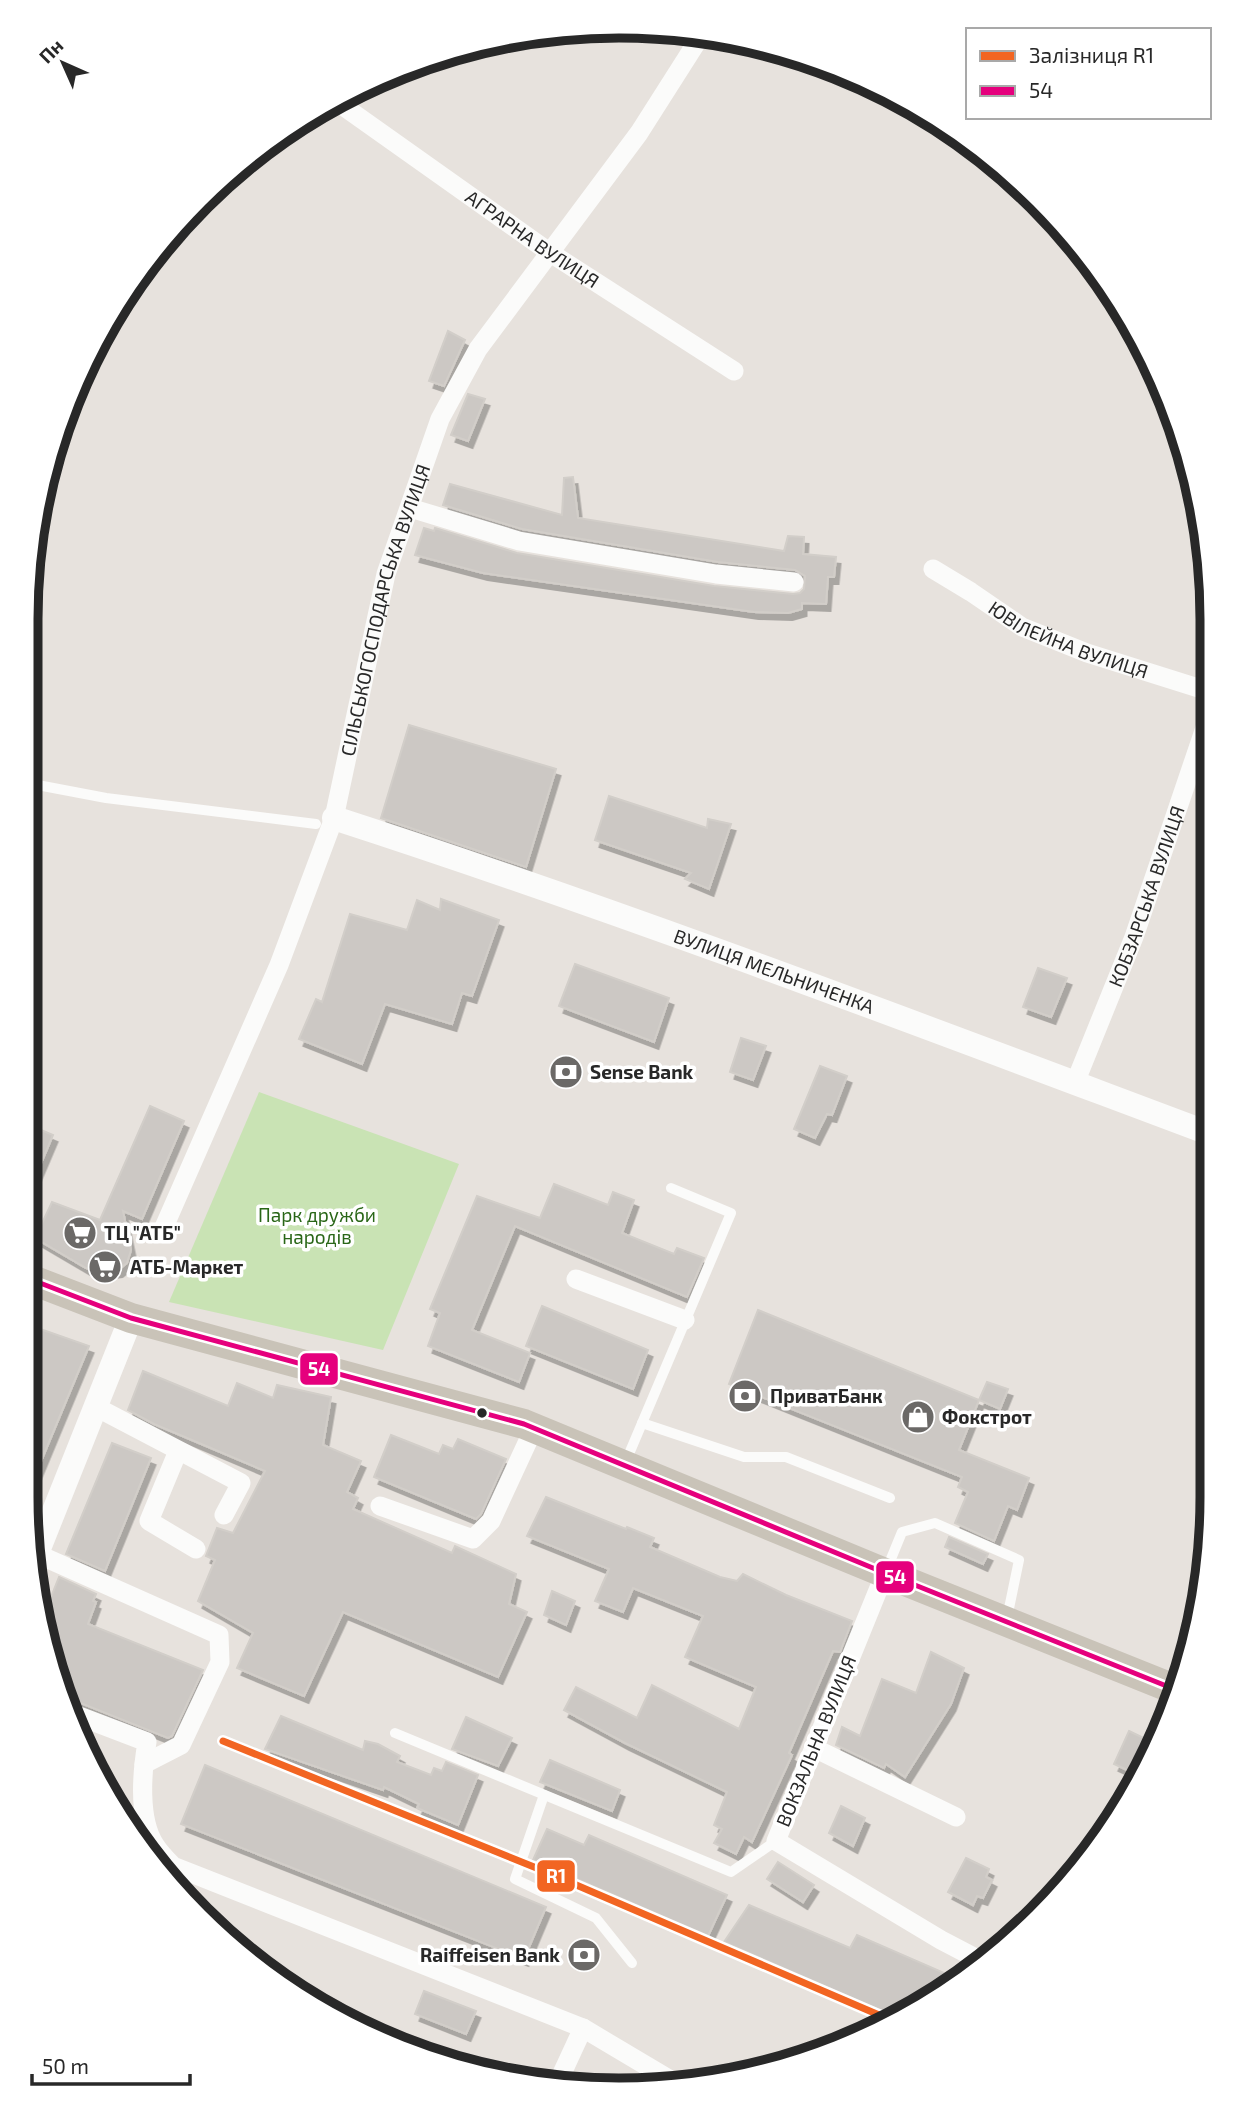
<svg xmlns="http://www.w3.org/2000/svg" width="1239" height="2116" font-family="'Exo 2',sans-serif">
<defs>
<filter id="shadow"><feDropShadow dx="4.5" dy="7" stdDeviation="0" flood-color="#0004"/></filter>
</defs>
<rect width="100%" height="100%" fill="#e7e2dd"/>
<polygon fill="#c9e3b4" points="259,1092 459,1164 383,1350 169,1302"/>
<g fill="#ccc8c4" stroke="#d2cec9" stroke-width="2" filter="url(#shadow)">
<polygon points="448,331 465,340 444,386 429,381"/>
<polygon points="468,394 485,399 468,441 451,435"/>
<polygon points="573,477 578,518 784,551 788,536 804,537 803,554 836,557 834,577 828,577 826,604 802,603 802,609 788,613 754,612 483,573 415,555 424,528 434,531 435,528 517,553 714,586 793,594 800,593 804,589 805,576 795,570 718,562 522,529 443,505 450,484 562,515 564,478"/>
<polygon points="409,725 556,769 526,867 381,818"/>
<polygon points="609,796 707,828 708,819 731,824 709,889 685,879 691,873 595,840"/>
<polygon points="441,899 499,920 472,996 462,993 452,1024 385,1004 362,1064 299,1039 316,999 322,1002 350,914 407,930 417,900 440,910"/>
<polygon points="575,964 669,998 654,1042 559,1006"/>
<polygon points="1038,968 1067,978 1051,1017 1023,1007"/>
<polygon points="741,1038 766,1046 753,1080 730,1072"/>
<polygon points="820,1066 847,1076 832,1115 827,1114 815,1138 794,1129"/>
<polygon points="150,1106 184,1121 142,1219 123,1211 131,1250 127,1263 118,1270 102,1272 86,1268 35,1238 52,1202 100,1220"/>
<polygon points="27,1124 53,1135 27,1196"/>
<polygon points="554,1184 608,1205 613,1192 634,1200 622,1233 674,1254 677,1248 704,1258 687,1297 515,1226 472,1330 530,1353 519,1382 428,1346 440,1313 430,1309 477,1196 540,1218"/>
<polygon points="542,1306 648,1350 633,1389 526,1346"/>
<polygon points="758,1310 979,1400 959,1450 1029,1478 1017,1510 1008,1506 994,1541 955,1523 968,1492 958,1487 962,1477 729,1384"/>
<polygon points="26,1324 89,1346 27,1495 26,1495"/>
<polygon points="143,1371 228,1406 237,1383 273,1398 277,1385 331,1397 323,1445 361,1461 347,1492 358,1498 353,1509 452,1553 455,1546 516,1574 509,1604 527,1612 498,1677 343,1612 304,1696 237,1668 253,1633 198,1601 215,1560 206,1556 217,1528 233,1533 265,1471 154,1424 128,1410"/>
<polygon points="987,1382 1008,1389 1000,1409 979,1400"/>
<polygon points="391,1435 439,1454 443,1445 453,1449 458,1439 506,1459 481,1514 476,1519 374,1477"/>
<polygon points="112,1443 151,1458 105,1571 66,1554"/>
<polygon points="546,1497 626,1529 627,1527 654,1538 650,1547 720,1577 737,1581 743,1574 786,1595 852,1621 840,1652 833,1651 789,1753 792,1755 752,1842 744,1837 736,1854 714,1843 722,1829 714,1825 727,1792 625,1743 564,1710 576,1687 637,1718 652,1685 739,1729 756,1687 685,1657 703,1616 633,1588 623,1612 595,1601 609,1569 527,1536"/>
<polygon points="949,1537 988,1554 983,1564 945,1547"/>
<polygon points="59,1577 96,1594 93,1601 96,1602 88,1624 203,1670 172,1736 168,1738 63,1696 58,1687 45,1612"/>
<polygon points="552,1591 575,1601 566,1625 544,1615"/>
<polygon points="931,1652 964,1668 951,1704 905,1777 886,1764 884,1768 836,1745 842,1727 860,1736 882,1679 916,1693"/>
<polygon points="281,1716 363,1750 365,1741 378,1744 400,1756 397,1762 431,1775 434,1768 442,1771 446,1762 478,1775 458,1825 417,1808 419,1804 384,1787 383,1790 265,1749"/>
<polygon points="466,1717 512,1738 498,1766 452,1749"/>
<polygon points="1129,1731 1154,1743 1138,1775 1114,1764"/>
<polygon points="550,1760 620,1790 612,1811 540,1782"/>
<polygon points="205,1765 546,1907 524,1959 181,1824"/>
<polygon points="841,1806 865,1818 853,1846 829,1833"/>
<polygon points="547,1829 584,1845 589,1835 727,1895 708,1936 533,1860"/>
<polygon points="966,1858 989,1869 986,1877 992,1880 983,1898 977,1896 973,1905 948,1892"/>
<polygon points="778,1862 814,1885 803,1902 767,1879"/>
<polygon points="749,1905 850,1948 857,1935 958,1979 891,2015 724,1942"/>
<polygon points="424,1991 476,2011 466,2034 415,2014"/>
</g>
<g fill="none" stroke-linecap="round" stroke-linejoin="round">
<g stroke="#fbfbfa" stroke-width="10">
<polyline points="27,783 106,798 316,824"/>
<polyline points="642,1423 744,1457 786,1457 890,1498"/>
<polyline points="626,1461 731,1213 671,1188"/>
<polyline points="886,1571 902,1532 935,1523 1019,1560 1007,1618"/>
<polyline points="395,1733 731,1872 776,1841"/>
<polyline points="544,1795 515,1879 596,1918 632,1963"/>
</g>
<g stroke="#fbfbfa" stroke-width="19">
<path id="s1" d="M336,101L549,252L734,371"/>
<polyline points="410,508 519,541 716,574 794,582"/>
<path id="s2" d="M933,569L971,592L1022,627L1087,653L1211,692"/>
<path id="s3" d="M1075,1083L1134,937L1211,710"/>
<path id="s4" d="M161,1234L279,965L334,818L386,574L440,419L478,349L639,133L702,34"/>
<polyline points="576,1279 685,1320"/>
<polyline points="96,1407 241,1483 224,1515"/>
<polyline points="178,1451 149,1521 196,1549"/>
<polyline points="380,1506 473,1539 491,1521 534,1428"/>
<polyline points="37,1554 219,1635 220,1662 181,1745 144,1764"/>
<polyline points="885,1573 776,1841 941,1940 985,1963"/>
<path d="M71,1713L147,1742C142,1772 138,1819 155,1845C160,1853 167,1860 173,1866L583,2028L672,2081"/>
<polyline points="814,1748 956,1817"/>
<polyline points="559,2080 583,2028"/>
</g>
<g stroke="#fbfbfa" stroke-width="24">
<path id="s5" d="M334,818C630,914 920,1025 1211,1134"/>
<polyline points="36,1556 131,1318"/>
</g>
<polyline stroke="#c9c3b8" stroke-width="30" points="27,1278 131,1318 524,1424 885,1573 1179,1691"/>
<defs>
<polyline id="bus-1" points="27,1278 131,1318 524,1424 885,1573 1179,1691"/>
</defs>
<use href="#bus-1" stroke="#fff" stroke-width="10"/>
<use href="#bus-1" stroke="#e5007d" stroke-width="5"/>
<defs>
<polyline id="rail-1" points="223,1741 539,1869 886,2018"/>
</defs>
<use href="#rail-1" stroke="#fff" stroke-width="12"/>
<use href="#rail-1" stroke="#f26522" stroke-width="7"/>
</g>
<defs>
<symbol id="bank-disc" viewBox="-11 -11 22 22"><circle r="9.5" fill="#6b6967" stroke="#fff"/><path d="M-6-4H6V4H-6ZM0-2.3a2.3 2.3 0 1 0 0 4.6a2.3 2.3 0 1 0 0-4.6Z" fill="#fff"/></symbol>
<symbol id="supermarket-disc" viewBox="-11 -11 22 22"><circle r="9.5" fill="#6b6967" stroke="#fff"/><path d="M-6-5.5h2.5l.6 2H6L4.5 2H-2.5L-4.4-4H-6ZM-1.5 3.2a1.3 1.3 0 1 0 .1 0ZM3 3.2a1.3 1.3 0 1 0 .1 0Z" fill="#fff"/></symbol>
<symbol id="shop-disc" viewBox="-11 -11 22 22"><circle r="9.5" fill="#6b6967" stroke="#fff"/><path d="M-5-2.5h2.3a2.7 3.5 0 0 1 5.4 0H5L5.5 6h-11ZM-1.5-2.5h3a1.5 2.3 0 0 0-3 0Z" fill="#fff"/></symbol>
</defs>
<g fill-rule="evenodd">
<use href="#bank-disc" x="547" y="1053" width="38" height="38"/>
<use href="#supermarket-disc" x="61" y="1214" width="38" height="38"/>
<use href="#supermarket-disc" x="86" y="1248" width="38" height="38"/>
<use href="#bank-disc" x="726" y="1377" width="38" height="38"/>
<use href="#shop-disc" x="899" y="1398" width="38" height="38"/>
<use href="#bank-disc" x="565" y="1936" width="38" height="38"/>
</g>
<circle fill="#282828" stroke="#fff" stroke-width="2.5" cx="482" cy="1413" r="6"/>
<g text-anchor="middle" stroke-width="7" stroke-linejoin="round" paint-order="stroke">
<g font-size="19" fill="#282828" stroke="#fff">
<text dy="7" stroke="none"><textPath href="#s1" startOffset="240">АГРАРНА ВУЛИЦЯ</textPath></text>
<text dy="7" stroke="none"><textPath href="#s4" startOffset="665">СІЛЬСЬКОГОСПОДАРСЬКА ВУЛИЦЯ</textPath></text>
<text dy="7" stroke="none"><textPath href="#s2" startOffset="154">ЮВІЛЕЙНА ВУЛИЦЯ</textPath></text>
<text dy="7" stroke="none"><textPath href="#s3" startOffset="200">КОБЗАРСЬКА ВУЛИЦЯ</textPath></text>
<text dy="7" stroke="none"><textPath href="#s5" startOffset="466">ВУЛИЦЯ МЕЛЬНИЧЕНКА</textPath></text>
<text transform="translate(816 1741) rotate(-68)" y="7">ВОКЗАЛЬНА ВУЛИЦЯ</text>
</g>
<g font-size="19" font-weight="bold" fill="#282828" stroke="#fff" text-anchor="start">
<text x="590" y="1079">Sense Bank</text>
<text x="104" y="1240">ТЦ "АТБ"</text>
<text x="130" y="1274">АТБ-Маркет</text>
<text x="770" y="1403">ПриватБанк</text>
<text x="942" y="1424">Фокстрот</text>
<text x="560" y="1962" text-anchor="end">Raiffeisen Bank</text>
</g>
<g font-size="19" fill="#296617" stroke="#fff">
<text x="317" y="1222">Парк дружби<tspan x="317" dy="22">народів</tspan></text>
</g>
</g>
<path d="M0 0H1239V2116H0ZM619 38H619A581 581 0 0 1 1200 619V1497A581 581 0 0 1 619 2078H619A581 581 0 0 1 38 1497V619A581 581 0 0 1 619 38Z" fill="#fff" fill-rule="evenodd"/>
<path fill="none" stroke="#282828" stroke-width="9" d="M619 38H619A581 581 0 0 1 1200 619V1497A581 581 0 0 1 619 2078H619A581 581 0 0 1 38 1497V619A581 581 0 0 1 619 38Z"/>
<g stroke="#fff" stroke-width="2.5">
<rect x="299" y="1352" width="40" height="34" rx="7" fill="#e5007d"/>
<rect x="875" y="1560" width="40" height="34" rx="7" fill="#e5007d"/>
<rect x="536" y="1859" width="40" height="34" rx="7" fill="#f26522"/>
</g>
<g font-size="19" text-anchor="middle" font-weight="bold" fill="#fff">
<text x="319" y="1376">54</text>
<text x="895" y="1584">54</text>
<text x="556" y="1883">R1</text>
</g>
<rect x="966" y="28" width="245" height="91" fill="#ffffff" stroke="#a9a9a9" stroke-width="2"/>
<rect x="980" y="51" width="35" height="10" fill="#f26522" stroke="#a9a9a9" stroke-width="2"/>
<text x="1029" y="63" font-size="21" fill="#282828">Залізниця R1</text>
<rect x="980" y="86" width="35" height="10" fill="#e5007d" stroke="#a9a9a9" stroke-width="2"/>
<text x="1029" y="98" font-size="21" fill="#282828">54</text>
<g transform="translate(63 63) rotate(315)" stroke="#ffffff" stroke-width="5" paint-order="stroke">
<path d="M0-5L12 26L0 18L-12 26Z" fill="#282828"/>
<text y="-10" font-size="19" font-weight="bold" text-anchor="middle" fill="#282828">Пн</text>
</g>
<path d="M32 2074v10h158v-10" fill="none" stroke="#282828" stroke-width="3.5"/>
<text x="42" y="2074" font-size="21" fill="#282828" stroke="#ffffff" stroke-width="5" paint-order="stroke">50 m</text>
</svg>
